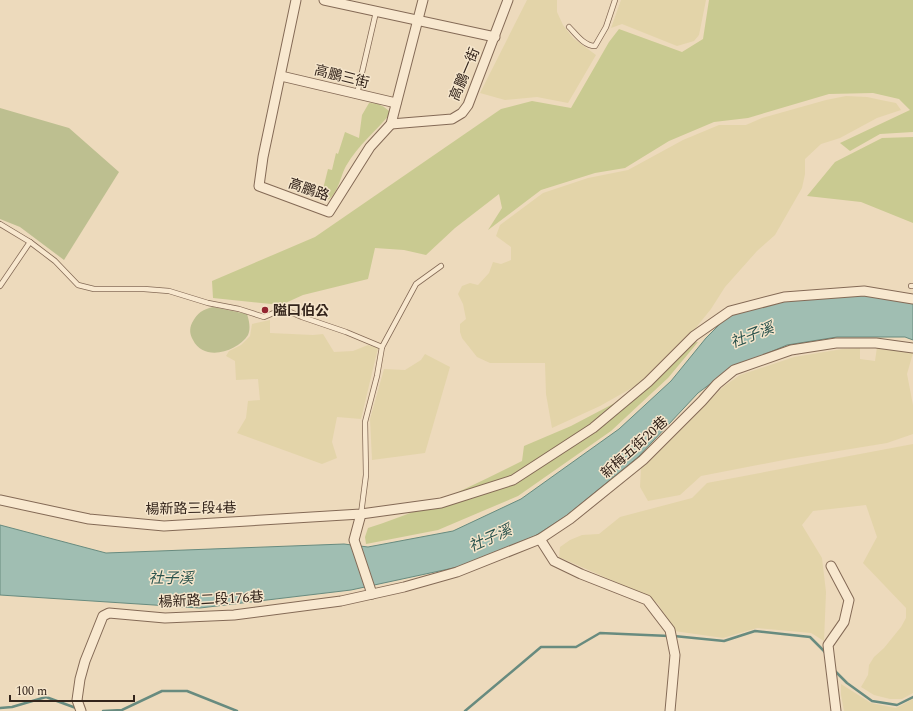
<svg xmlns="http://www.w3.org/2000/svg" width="913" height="711" font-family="Spectral,'Noto Sans TC',serif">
<rect width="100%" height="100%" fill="#eddabc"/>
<g fill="#e3d4a9">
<polygon points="527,0 557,0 557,12 563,25 573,38 596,55 568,103 537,97 505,100 480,93"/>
<polygon points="621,0 706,0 699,35 694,41 677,46 622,24 611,28"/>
<polygon points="846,96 867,97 881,100 896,103 901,110 877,118 840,138 821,144 805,159 805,174 802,188 775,235 757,251 725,287 711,309 670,360 646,380 600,406 552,428 546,394 545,363 490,363 477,357 462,338 460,332 460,324 466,319 463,304 458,294 462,286 470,283 478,285 489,273 493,262 501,264 511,260 511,247 496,236 500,225 543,193 588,178 628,170 683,140 719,125 746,125 762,118 826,100"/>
<polygon points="270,320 270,333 313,335 323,334 334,352 353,351 368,345 378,348 361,419 337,417 332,442 337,458 322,464 237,433 246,418 248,401 260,400 258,379 236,380 235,361 226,356 229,351 241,345 250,336 252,324"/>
<polygon points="877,347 913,353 907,374 913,405 913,434 887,443 789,459 701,476 680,495 648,501 640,487 641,468 724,386 740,375 794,357 842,349 860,348 860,359 875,361"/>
<polygon points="425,354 450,367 425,453 372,460 370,419 384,369 405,370 421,360"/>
<polygon points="913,444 913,693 902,699 890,699 874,695 861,687 868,675 869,665 874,657 884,648 901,627 906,618 906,608 863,563 877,537 866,505 813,511 802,525 822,558 826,592 824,641 811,633 757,628 723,638 674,631 658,604 645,595 559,557 560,547 570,540 582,535 599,534 620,517 692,498 707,483"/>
<polygon points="841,684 871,703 896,708 913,699 913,711 844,711 841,695"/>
</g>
<g fill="#c9ca91">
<polygon points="709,0 913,0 913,132 880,134 850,151 840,143 910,110 899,99 873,93 829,94 748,118 714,122 669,141 625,168 595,173 541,190 488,230 502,208 499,194 455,228 426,255 404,250 375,248 368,279 303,295 281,305 213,298 212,281 315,237 501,109 532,101 571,108 609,42 619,29 682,52 703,39"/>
<path d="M369,103C379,103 384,106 391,113C376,131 358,145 346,166C341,175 338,193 329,199C327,200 322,200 320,201L328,169L332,170L336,153L338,154L345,132L359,138L362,115Z"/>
<polygon points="913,137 913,223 861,202 807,196 835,162 882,138"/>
<path d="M698,342L668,378L611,431L518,496L438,530L366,544L365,537L368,528C422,511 472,486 522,461L524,446L571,426L649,385L691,343Z"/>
</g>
<g fill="#bdbf90">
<polygon points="0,108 69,128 119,172 64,260 20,227 0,219"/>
<path d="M213,307L247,314C249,320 251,329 248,335C237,352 204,362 193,340C190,335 189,329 192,323C198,312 202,310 213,307Z"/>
</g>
<polygon fill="#a0beb2" stroke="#688b7f" points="864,294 913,302 913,340 905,337 837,337 787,345 730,369 698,393 638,457 566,516 535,536 458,567 351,590 200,608 0,595 0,525 106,553 344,544 368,547 453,531 521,499 619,429 671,381 706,338 731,313 786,299"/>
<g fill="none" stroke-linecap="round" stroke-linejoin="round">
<g stroke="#688b7f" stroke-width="2.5">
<polyline points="674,636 724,641 755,631 810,637 823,650 826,654"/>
<polyline points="835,671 847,683 872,701 897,705 913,697"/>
<polyline points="0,708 12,707 46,697 76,708"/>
<polyline points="103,711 122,710 162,691 187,691 237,711"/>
<polyline points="465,711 541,647 576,647 600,633 669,636"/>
</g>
<defs>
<g id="service">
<path d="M569,27C576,34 584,46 595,46L606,27L615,0"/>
<polyline points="357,94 376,12"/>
<polyline points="0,224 30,242 55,261 78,285 94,289 144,289 169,291 208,303 239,309 264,317 283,309 302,317 346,332 382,347 377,376 365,422 366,475 361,514"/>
<polyline points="0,286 30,242"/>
<polyline points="911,286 913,286"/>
<polyline points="382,347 416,284 441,266"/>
</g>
<g id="minor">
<polyline points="296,0 263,157 259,186 329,212 370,147 391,124 423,0"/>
<polyline points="324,0 495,37"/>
<polyline points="281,76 396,103"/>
<polyline points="391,124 452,119 462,113 468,105 508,0"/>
<polyline points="0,500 89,519 164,526 361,514 441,503 513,480 593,428 648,382 694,336 730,311 784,297 864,291 913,299"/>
<polyline points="361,514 354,540 372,594"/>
<polyline points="540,539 554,561 581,574 647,600 670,630 675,655 670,711"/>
<polyline points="831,566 849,600 844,622 828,645 836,711"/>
<polyline points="81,711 77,700 80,679 85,661 103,616 109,613 165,618 234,615 341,601 404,587 457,572 540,539 570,519 643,460 702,401 717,384 734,370 791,350 836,343 876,343 913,348"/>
</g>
</defs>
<use href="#service" stroke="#846a56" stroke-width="6"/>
<use href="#minor" stroke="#846a56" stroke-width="11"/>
<use href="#service" stroke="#f8e8cf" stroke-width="4.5"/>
<use href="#minor" stroke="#f8e8cf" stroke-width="9"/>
</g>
<circle fill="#932631" stroke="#f5e5cb" stroke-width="1.5" cx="265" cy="310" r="4"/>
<g text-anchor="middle" stroke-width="3" stroke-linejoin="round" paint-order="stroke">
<g font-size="14" fill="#33241b" stroke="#f5e5cb">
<text transform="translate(464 74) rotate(-67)" y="5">高鵬一街</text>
<text transform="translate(342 76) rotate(14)" y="5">高鵬三街</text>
<text transform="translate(309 189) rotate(19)" y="5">高鵬路</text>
<text transform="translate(634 447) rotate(-42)" y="5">新梅五街20巷</text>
<text transform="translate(191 508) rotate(-1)" y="5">楊新路三段4巷</text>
<text transform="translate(211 599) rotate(-3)" y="5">楊新路二段176巷</text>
</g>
<g font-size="14" font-weight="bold" fill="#33241b" stroke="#f5e5cb" text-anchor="start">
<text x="273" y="315">隘口伯公</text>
</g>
<g font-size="15" font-style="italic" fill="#2a534d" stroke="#f5e5cb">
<text transform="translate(752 335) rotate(-21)" y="5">社子溪</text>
<text transform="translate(490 538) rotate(-24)" y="5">社子溪</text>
<text x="171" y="583">社子溪</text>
</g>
</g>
<path d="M10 695v6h124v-6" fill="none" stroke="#33241b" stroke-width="2"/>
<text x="16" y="695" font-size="12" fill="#33241b" stroke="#f5e5cb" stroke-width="3" paint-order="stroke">100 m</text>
</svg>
